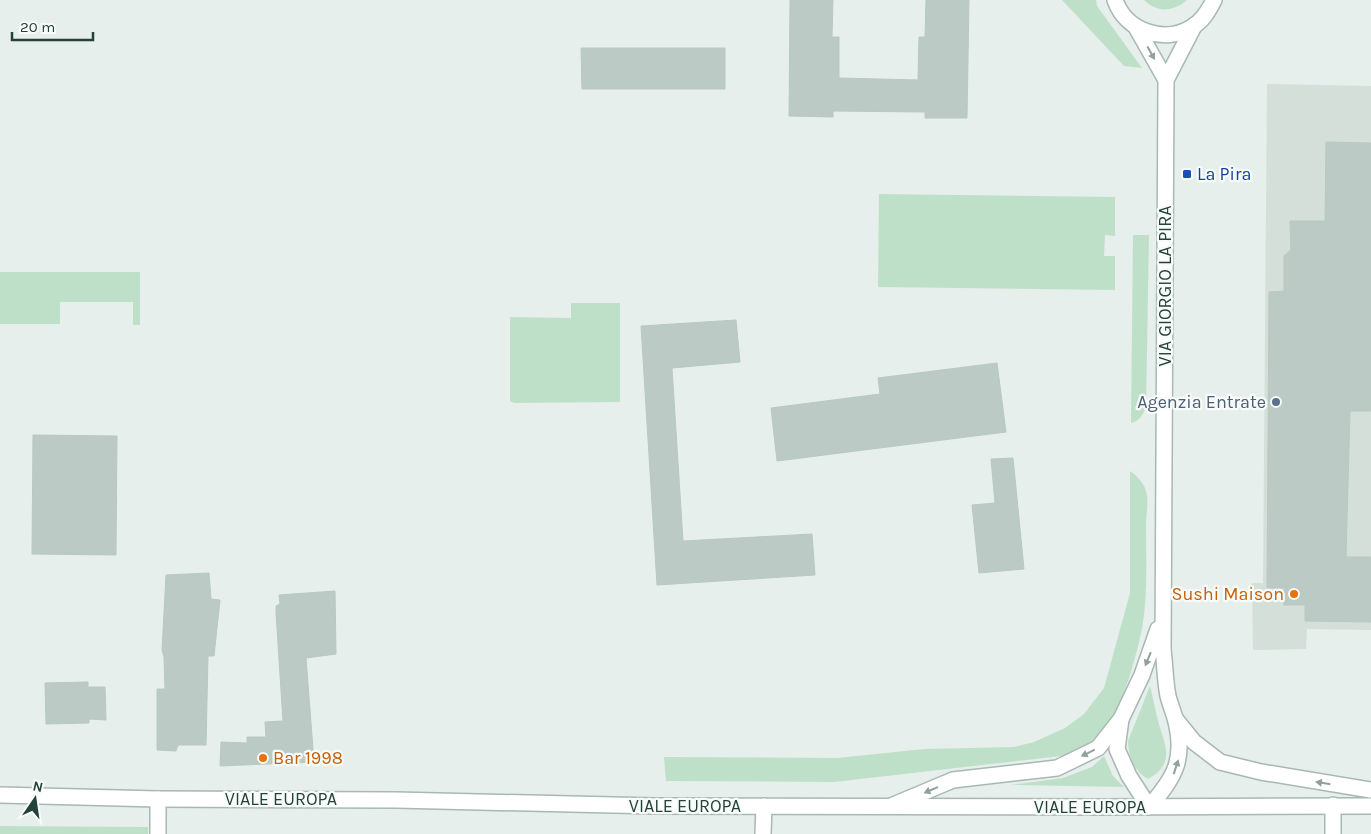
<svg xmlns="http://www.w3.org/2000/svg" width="1371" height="834" font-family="Karla,sans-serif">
<rect width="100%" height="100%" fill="#e6efeb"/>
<polygon fill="#d4dfda" points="1267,84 1371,86 1371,630 1307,629 1306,649 1253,650 1252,583 1263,583"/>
<g fill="#bfe0c8">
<polygon points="1062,0 1096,0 1097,6 1142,68 1124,66"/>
<path d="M1144,0H1187C1173,12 1157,13 1144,0Z"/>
<polygon points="879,194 1115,197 1115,236 1105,235 1104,256 1115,256 1115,290 878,287"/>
<path d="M1133,235H1149L1146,407C1143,414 1140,421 1131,423Z"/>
<polygon points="0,272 140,272 140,325 133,325 133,302 60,302 60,324 0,324"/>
<polygon points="571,303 620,303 620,402 514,403 510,401 510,317 571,318"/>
<path d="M1130,471C1137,476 1144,483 1146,491C1149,501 1146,516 1146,526C1146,560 1148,595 1142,629C1135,661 1125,697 1108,726C1097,743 1079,749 1061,756L834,782L666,781L664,757L837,758L924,749L1014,747L1034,742L1065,728L1084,714L1104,688L1130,593Z"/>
<path d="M1150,686C1153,697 1155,709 1158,721C1165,745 1176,764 1148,779C1135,772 1128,757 1128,741Z"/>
<polygon points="1104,756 1113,776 1124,787 1011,785 1063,778 1092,767"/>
<polygon points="0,826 148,827 148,834 0,834"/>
</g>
<g fill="#bbcac4" stroke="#b8c9c2">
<polygon points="790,0 833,0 832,37 839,37 839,78 918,80 919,37 925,37 926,0 969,0 967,118 925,118 925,112 833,111 833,117 789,116"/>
<polygon points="581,48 725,48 725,89 582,89"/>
<polygon points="1326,142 1371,143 1371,411 1350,411 1346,557 1371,557 1371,622 1305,621 1305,605 1284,605 1284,588 1267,588 1269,292 1284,291 1284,256 1291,250 1290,221 1325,221"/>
<polygon points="736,320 740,362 672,368 683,541 812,534 815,575 657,585 641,326"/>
<polygon points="997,363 1006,432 777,461 771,408 880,394 878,378"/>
<polygon points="33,435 117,436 116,555 32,554"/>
<polygon points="1013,458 1024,569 979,573 972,505 995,503 991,459"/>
<polygon points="209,573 211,599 220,600 214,656 208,656 206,745 178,745 176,751 157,750 157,689 165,689 164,657 162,650 166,575"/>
<polygon points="335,591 336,654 306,658 314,762 220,766 221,742 247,743 247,737 266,737 265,722 283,721 276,613 276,606 280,604 279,595"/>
<polygon points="88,682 88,687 105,687 106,720 89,719 89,723 46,724 45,683"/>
</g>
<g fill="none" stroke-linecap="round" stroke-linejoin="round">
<defs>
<g id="minor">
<path d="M1115,0C1126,32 1165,44 1192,27C1203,21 1209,10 1214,0"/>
<polyline points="1136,27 1166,80"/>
<path d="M1121,719L1117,749L1129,776L1149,807C1175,777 1186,759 1175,718C1173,711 1170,704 1168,696C1165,681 1165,665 1163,649L1166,80L1194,26"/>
<polyline points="1177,721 1194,742 1220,762 1261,772 1371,790"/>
<polyline points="1333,805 1333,834"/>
<polyline points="891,806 953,780 1057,768 1098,748 1121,719 1142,675 1158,629"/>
<polyline points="158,834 158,799"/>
<polyline points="763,834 764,806"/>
</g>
<polyline id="tertiary" points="0,795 158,799 396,800 655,806 1100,807 1371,806"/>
</defs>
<use href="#minor" stroke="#a8b8b2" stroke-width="18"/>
<use href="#tertiary" stroke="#a8b8b2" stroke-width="18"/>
<use href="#minor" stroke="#fff" stroke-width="15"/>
<use href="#tertiary" stroke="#fff" stroke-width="15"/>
</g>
<defs><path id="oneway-solid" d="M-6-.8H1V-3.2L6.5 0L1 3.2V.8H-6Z" transform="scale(1.25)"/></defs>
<g fill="#92a09c">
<use href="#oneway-solid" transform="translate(1151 53) rotate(61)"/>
<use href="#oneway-solid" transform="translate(1148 659) rotate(112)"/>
<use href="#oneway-solid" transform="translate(1088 753) rotate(154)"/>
<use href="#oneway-solid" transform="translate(1176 767) rotate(-72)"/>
<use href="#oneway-solid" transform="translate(1323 783) rotate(-171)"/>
<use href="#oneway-solid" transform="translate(931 790) rotate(157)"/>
</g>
<rect fill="#1a4fb4" stroke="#f7fbf9" stroke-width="2" x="1182" y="169" width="10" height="10" rx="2.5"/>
<circle fill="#5c6f8a" stroke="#f7fbf9" stroke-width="2" cx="1276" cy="402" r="5"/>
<g fill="#e8710a" stroke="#f7fbf9" stroke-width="2">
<circle cx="1294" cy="594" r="5"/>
<circle cx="263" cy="758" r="5"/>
</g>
<g text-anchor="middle" stroke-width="4.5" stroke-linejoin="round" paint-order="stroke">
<g font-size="18" fill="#164399" stroke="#f7fbf9" text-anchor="start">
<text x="1197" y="180">La Pira</text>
</g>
<g font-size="18" fill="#24423a" stroke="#f7fbf9">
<text transform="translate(1165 286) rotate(-90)" y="6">VIA GIORGIO LA PIRA</text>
<text x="281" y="805">VIALE EUROPA</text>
<text x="685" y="812">VIALE EUROPA</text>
<text x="1090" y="813">VIALE EUROPA</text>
</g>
<g font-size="18" fill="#4e5e75" stroke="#f7fbf9" text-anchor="end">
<text x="1266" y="408">Agenzia Entrate</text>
</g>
<g font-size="18" fill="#c56008" stroke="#f7fbf9" text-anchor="end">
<text x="1284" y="600">Sushi Maison</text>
<text x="273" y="764" text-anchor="start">Bar 1998</text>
</g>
</g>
<g transform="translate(35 799) rotate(13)" stroke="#f7fbf9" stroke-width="4" paint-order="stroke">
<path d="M0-4L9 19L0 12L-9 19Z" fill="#24423a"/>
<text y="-8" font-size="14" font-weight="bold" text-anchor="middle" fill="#24423a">N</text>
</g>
<path d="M12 32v8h81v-8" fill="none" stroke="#24423a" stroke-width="2.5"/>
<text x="20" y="32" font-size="15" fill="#24423a" stroke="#f7fbf9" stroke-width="4" paint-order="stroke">20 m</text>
</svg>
